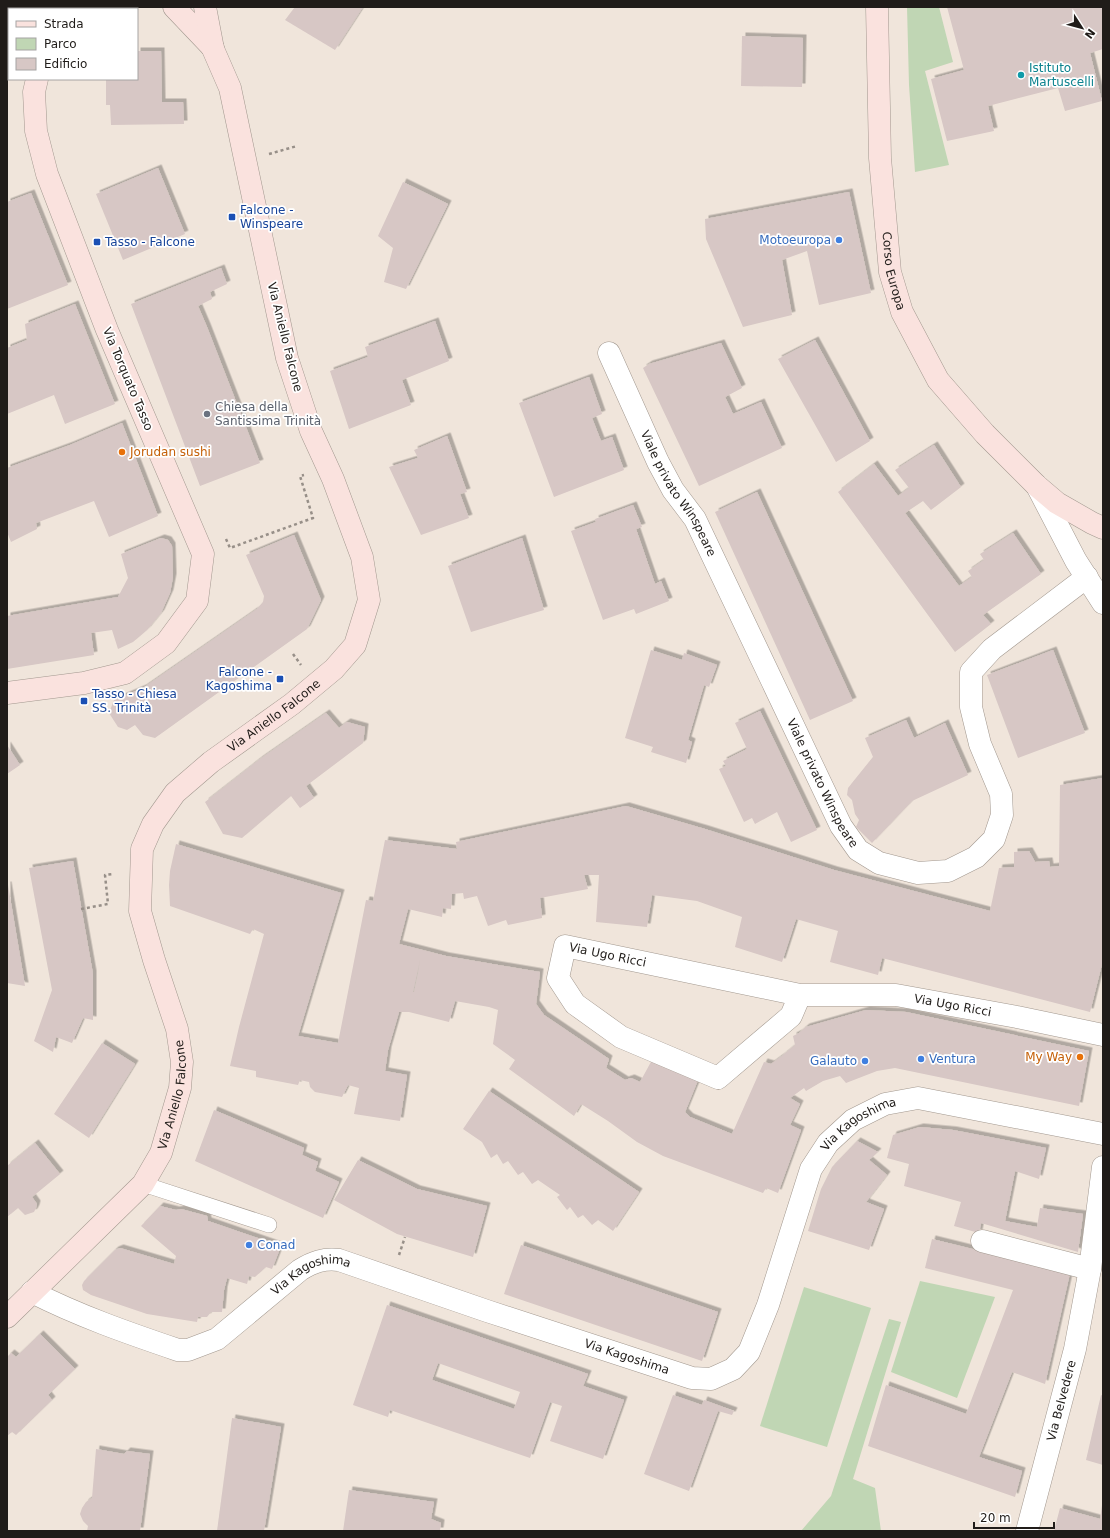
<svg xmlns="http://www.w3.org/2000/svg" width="1110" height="1538" font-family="'DejaVu Sans',sans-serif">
<defs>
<filter id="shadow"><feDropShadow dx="3.5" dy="-3.5" stdDeviation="0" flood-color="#0004"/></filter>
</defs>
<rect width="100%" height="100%" fill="#f0e5db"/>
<g fill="#c0d6b4">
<polygon points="907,7 939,7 953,62 925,71 949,165 915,172 909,85"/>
<polygon points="920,1281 995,1297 957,1398 891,1372"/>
<polygon points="804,1287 871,1308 827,1447 760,1426"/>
<polygon points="889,1319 901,1322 853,1479 875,1488 881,1531 801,1531 831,1496"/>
</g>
<g fill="#d7c7c5" fill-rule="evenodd" filter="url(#shadow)">
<polygon points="295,7 363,7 335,50 285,20"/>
<polygon points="947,7 1103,7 1103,49 1090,53 1102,101 1065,111 1058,88 988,106 994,131 947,141 931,79 964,70"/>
<polygon points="742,36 803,38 802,87 741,86"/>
<polygon points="137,51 161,51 162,102 183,102 184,124 111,125 110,105 106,105 106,79 137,79"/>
<polygon points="158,168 185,234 123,260 96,194"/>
<polygon points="403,182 448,204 406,289 384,282 393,248 378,236"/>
<polygon points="849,192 871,293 819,305 807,251 782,260 792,315 743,327 706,239 705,219"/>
<polygon points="31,193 68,285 7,309 7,202"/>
<polygon points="221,268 227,284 210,292 212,299 198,306 207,327 260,463 200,486 131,304"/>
<polygon points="75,304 115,404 65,424 54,395 7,414 7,348 27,340 25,324"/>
<polygon points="435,321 449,361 402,380 411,405 349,429 330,371 368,357 365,347"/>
<polygon points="815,340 870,441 836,462 778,359"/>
<polygon points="721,343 742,388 725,397 733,414 761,402 782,448 699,486 643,368 649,364"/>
<polygon points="589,377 602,414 592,418 601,441 612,437 624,470 554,497 519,403"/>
<polygon points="122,423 158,516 109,537 94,501 36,523 37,529 11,542 7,532 7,468 70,445"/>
<polygon points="447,436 467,492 460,494 469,518 421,535 389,467 418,458 414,450"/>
<polygon points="934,445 961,487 931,510 923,501 905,513 959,586 972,577 968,571 984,560 980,554 1013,533 1041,574 983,615 991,624 955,652 838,492 874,464 898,496 909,488 895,470"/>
<polygon points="757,492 853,701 810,720 715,512"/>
<polygon points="633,505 642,527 636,529 655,584 661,581 669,601 636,614 634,609 603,620 571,531 596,522 595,519"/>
<polygon points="294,535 321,600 307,629 155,738 143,735 135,725 127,730 118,727 109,713 114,700 143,688 257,609 263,602 264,596 246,555"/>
<polygon points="161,538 168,540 172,546 173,577 170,593 161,613 147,630 133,642 118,649 112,630 91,633 94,655 7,669 7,616 118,597 128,578 121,554"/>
<polygon points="522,538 544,610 471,632 448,566"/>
<polygon points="651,650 682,660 684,653 717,665 709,687 704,685 688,740 692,742 686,763 651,752 653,747 625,738"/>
<polygon points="1053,650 1085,733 1018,758 987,675"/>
<polygon points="760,711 817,830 791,842 777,812 755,824 752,818 744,822 719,769 726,766 723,761 747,749 735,723"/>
<polygon points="326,713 339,728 347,722 365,727 363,743 306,786 314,798 300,808 291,796 242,838 223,834 205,802 260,759"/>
<polygon points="906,720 914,738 945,723 968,775 912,801 872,843 856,827 859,820 855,814 852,800 847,795 848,788 873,757 865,738"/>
<polygon points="7,745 20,765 7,774"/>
<path d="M1103,778V960L1090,1012L882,958L878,975L830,962L838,931L796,919L782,962L735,947L742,917L697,901L652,895L647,927L596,922L599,875H584L588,889L540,898L542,918L508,925L506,920L488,926L477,896L464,899L463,893L452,894L451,909L443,908L442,917L408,909L399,944L446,956L540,972L536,1004L544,1015L609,1059L606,1068L625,1080L631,1078L640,1082L652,1060L698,1080L685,1112L690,1117L732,1134L764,1062L771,1064L782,1056L795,1045L793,1036L799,1033L806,1027L866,1010L906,1012L1089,1051L1079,1106L895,1068L877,1071L846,1083L840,1076L823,1081L806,1091L804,1088L790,1098L800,1104L790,1125L801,1130L778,1193L766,1188L763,1193L663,1156L637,1142L608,1121L581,1104L574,1116L509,1069L515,1060L493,1044L498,1010L489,1007L455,1001L449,1022L409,1012H399L388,1050L385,1071L407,1075L400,1121L354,1114L359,1088L348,1085L342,1097L315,1092L310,1087L309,1082L300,1080L298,1085L256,1077V1071L230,1066L239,1027L264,934L253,929L250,934L170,906L169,885L170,871L176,844L341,893L298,1036L338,1043L366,900L373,901L385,840L457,849L456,842L626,806L705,829L834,870L990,911L999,868L1014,867V852L1029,851L1035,862L1049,861L1050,867L1059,866L1060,785ZM420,960L418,973L414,992H413Z"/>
<polygon points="73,861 93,974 93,1020 83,1018 72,1043 56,1037 53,1052 34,1041 52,990 29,868"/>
<polygon points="7,885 8,885 25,986 7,983"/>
<polygon points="102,1043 135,1064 89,1138 54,1114"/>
<polygon points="489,1091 639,1192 613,1231 598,1220 592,1225 583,1215 578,1218 570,1207 567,1210 557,1197 560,1195 538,1180 532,1184 523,1172 518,1175 508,1161 503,1164 497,1154 491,1158 482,1142 463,1129"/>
<polygon points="214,1110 304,1148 302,1155 318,1162 315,1171 339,1182 323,1218 195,1161"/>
<polygon points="920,1127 953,1130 1046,1148 1039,1179 1015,1171 1005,1221 1037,1227 1040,1208 1083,1214 1078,1252 981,1223 979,1233 954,1226 961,1202 904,1186 909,1164 887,1158 893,1135"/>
<polygon points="857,1141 878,1152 869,1160 887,1175 866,1202 884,1209 869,1250 808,1231 821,1189 832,1167"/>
<polygon points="35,1143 60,1174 32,1197 37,1204 36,1208 34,1212 25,1215 18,1208 7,1217 7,1166"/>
<polygon points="358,1160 417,1189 487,1206 473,1257 397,1234 334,1200"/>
<polygon points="160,1206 176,1210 181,1209 207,1216 208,1221 281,1246 272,1269 266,1267 255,1277 249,1276 247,1284 227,1278 224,1290 222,1312 211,1312 207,1317 198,1317 197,1322 147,1314 91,1295 83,1290 82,1285 84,1281 115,1250 120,1248 174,1264 176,1256 141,1226"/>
<polygon points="932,1239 1070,1273 1045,1384 1012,1372 979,1457 1022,1471 1015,1497 868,1446 886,1385 966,1414 1013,1290 925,1268"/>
<polygon points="521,1245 718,1312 702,1361 504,1294"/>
<path d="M387,1305L588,1374L583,1386L624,1400L603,1459L550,1441L562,1406L550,1402L530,1458L390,1410L388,1417L353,1405ZM438,1363L520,1392L514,1409L432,1380Z"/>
<polygon points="40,1334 75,1369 48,1395 52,1400 16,1435 12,1432 7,1436 7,1357 11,1353 16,1357"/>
<polygon points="673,1395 702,1405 704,1400 734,1411 732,1415 718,1411 689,1491 644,1474"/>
<polygon points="1101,1395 1103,1396 1103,1465 1086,1460"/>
<polygon points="232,1418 281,1427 264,1531 217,1531"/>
<polygon points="96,1449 124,1454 127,1451 150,1454 140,1531 87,1531 88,1526 83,1521 80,1514 82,1508 86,1502 92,1498"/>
<polygon points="349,1490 434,1502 431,1519 441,1523 440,1531 343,1531"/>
<polygon points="1102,1505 1103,1531 1054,1531 1060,1508 1100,1519"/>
</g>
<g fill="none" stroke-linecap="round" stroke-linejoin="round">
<defs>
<polyline id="lane" points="143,1184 269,1225"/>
<g id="street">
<path id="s1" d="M609,353L658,462L673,490L695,519L841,826L858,850L879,863L918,873L948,871L976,857L994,839L1002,815L1001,794L980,744L971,707V672L992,649L1087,577"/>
<polyline points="1037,486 1076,561 1103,603"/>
<path id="s2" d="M800,995L791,1016L718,1078L621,1037L575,1004L558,978L565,946L800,995H896L1017,1017L1103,1035"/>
<polyline points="982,1241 1090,1269"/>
<path id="s3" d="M32,1292C79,1316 128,1333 178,1350H188L217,1339L300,1270C313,1262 324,1258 339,1260L487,1311L692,1378L711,1379L733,1369L749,1352L768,1305L811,1169L828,1143L853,1120L885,1104L918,1098L1103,1134"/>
<path id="s4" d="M1027,1531L1075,1349L1090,1269L1103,1167"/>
</g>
<g id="secondary">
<polyline points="174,7 213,48"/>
<path id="s5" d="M877,7L880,158L890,272L902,312L938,380L985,434L1037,486L1057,503L1092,523L1103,528"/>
<polyline points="97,9 102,7"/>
<polyline points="7,693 84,683 125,673 166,643 197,601 203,554 107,330 47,174 36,131 34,92 37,79"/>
<path id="s6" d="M7,1317L143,1184L161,1153L180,1088L182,1062L177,1029L154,960L140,911L142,849L153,824L175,793L211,762L292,704L334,669L355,645L369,600L362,557L333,479L311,431L287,358L230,88L213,49L205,7"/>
</g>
</defs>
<use href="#lane" stroke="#a2988f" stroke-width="16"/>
<use href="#street" stroke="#a2988f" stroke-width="23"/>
<use href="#secondary" stroke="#a2988f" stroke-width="23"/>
<g stroke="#978f88" stroke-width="2.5" stroke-dasharray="3 3" stroke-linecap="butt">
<polyline points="269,154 297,146"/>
<polyline points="226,539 230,548 313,518 300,476 304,475"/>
<polyline points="293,654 301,665"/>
<polyline points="81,909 108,904 105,875 113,874"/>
<polyline points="399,1255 405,1237"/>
</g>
<use href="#lane" stroke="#fff" stroke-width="15"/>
<use href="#street" stroke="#fff" stroke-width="22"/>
<use href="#secondary" stroke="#fae2de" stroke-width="22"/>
</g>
<circle fill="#0f9aa8" stroke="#fff" stroke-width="1.5" cx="1021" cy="75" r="4"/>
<g fill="#1a4fb4" stroke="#fff" stroke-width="1.5">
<rect x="228" y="213" width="8" height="8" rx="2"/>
<rect x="93" y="238" width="8" height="8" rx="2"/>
<rect x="276" y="675" width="8" height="8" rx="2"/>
<rect x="80" y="697" width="8" height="8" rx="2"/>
</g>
<g fill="#3f7fe0" stroke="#fff" stroke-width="1.5">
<circle cx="839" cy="240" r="4"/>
<circle cx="921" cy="1059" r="4"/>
<circle cx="865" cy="1061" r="4"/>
<circle cx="249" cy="1245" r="4"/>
</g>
<circle fill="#6b7280" stroke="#fff" stroke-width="1.5" cx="207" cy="414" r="4"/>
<g fill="#e8710a" stroke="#fff" stroke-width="1.5">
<circle cx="122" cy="452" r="4"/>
<circle cx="1080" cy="1057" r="4"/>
</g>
<g text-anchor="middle" stroke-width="3.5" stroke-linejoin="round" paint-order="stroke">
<g font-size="12" fill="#0d838f" stroke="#fff" text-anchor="start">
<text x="1029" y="72">Istituto<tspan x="1029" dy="14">Martuscelli</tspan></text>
</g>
<g font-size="12" fill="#164399" stroke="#fff" text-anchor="start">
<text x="240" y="214">Falcone -<tspan x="240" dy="14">Winspeare</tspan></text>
<text x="105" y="246">Tasso - Falcone</text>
<text x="272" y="676" text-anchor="end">Falcone -<tspan x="272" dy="14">Kagoshima</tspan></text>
<text x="92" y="698">Tasso - Chiesa<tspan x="92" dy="14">SS. Trinità</tspan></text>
</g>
<g font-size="12" fill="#366cbe" stroke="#fff" text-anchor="end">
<text x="831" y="244">Motoeuropa</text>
<text x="929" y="1063" text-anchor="start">Ventura</text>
<text x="857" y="1065">Galauto</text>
<text x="257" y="1249" text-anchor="start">Conad</text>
</g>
<g font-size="12" fill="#201c19" stroke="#fff">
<text dy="4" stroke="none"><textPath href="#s5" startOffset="265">Corso Europa</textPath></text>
<text transform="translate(285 337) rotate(76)" y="4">Via Aniello Falcone</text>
<text transform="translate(128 379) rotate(67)" y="4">Via Torquato Tasso</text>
<text dy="4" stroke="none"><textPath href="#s1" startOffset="157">Viale privato Winspeare</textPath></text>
<text dy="4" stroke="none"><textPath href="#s6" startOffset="730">Via Aniello Falcone</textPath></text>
<text dy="4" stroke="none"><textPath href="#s1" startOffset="481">Viale privato Winspeare</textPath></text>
<text dy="4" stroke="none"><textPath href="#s2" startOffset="388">Via Ugo Ricci</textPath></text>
<text dy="4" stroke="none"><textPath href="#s2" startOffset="738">Via Ugo Ricci</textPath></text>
<text dy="4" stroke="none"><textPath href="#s6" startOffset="286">Via Aniello Falcone</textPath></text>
<text dy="4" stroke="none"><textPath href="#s3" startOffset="1047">Via Kagoshima</textPath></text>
<text dy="4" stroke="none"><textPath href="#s3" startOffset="315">Via Kagoshima</textPath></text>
<text dy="4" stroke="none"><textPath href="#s3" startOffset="651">Via Kagoshima</textPath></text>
<text dy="4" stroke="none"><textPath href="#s4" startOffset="135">Via Belvedere</textPath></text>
</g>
<g font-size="12" fill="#5b616d" stroke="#fff" text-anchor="start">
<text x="215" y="411">Chiesa della<tspan x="215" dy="14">Santissima Trinità</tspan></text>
</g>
<g font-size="12" fill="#c56008" stroke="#fff" text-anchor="start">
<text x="130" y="456">Jorudan sushi</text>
<text x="1072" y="1061" text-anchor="end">My Way</text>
</g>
</g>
<rect width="1110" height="1538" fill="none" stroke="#201c19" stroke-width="16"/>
<rect x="8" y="8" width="130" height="72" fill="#ffffff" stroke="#a6a4a3"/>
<rect x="16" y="21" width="20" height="6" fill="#fae2de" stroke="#a6a4a3"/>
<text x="44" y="28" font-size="12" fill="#201c19">Strada</text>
<rect x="16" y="38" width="20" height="12" fill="#c0d6b4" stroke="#a6a4a3"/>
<text x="44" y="48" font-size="12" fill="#201c19">Parco</text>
<rect x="16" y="58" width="20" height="12" fill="#d7c7c5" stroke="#a6a4a3"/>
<text x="44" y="68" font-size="12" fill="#201c19">Edificio</text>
<g transform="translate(1082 28) rotate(126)" stroke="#ffffff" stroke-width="3" paint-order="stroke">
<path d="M0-3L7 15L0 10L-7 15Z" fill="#201c19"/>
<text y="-6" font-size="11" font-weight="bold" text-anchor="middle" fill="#201c19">N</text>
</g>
<path d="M974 1522v6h80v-6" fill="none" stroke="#201c19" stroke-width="2"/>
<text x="980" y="1522" font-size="12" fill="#201c19" stroke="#ffffff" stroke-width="3" paint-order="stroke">20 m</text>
</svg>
